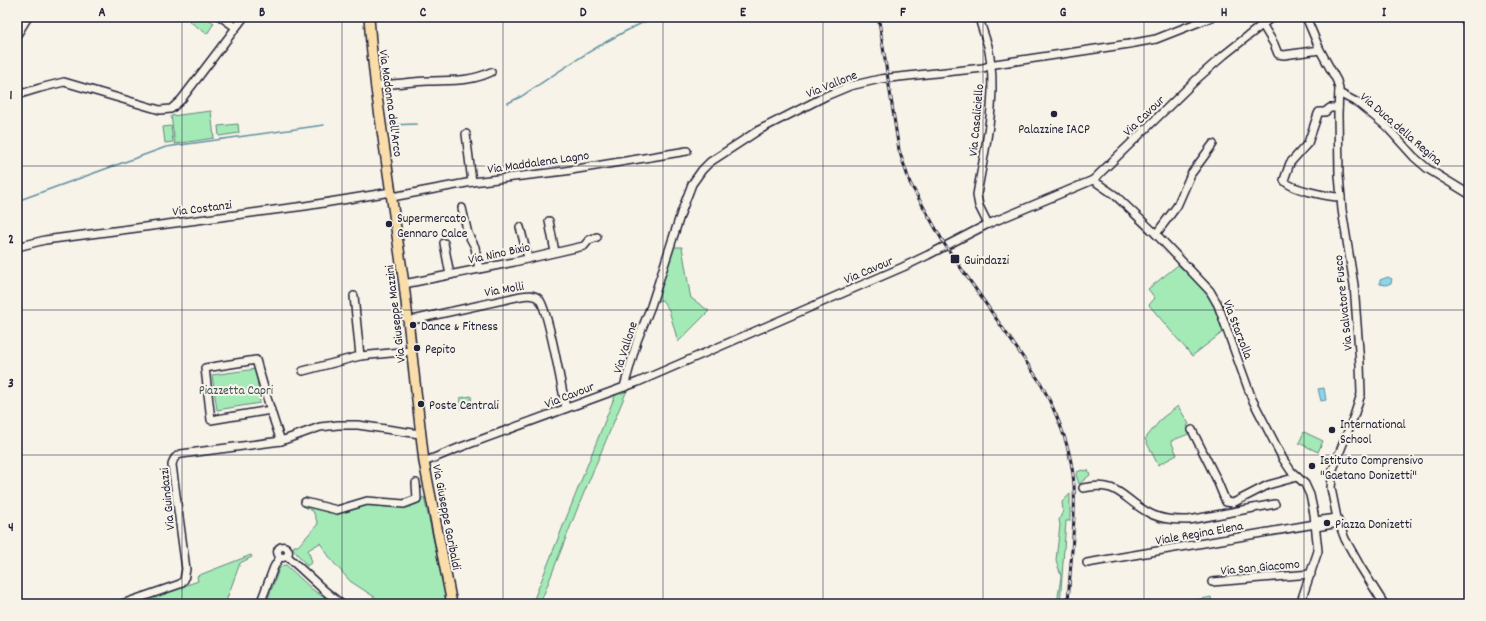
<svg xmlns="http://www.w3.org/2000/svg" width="1486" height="621" font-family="Dekko,sans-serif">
<rect width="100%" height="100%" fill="#f7f3e8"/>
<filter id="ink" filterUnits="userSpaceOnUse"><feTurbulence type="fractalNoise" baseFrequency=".025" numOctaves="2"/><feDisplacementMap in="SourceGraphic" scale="8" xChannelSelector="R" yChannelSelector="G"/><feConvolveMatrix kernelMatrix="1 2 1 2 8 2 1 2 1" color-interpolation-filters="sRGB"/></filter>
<g filter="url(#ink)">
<g fill="#a3eab7" stroke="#628679">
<polygon points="192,17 205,17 214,23 207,34 189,21"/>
<polygon points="211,111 214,138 175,144 171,116"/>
<polygon points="238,124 239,133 219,136 218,126"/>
<polygon points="171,126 173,142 165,143 163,127"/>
<polygon points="673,247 682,247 690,294 691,298 709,311 678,342 669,310 662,300 656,301"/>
<polygon points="1178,265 1199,284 1213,303 1223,332 1192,356 1149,305 1155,298 1148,289"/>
<polygon points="256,369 260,403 217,410 212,375"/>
<polygon points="628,388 578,507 540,604 532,604 616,393"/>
<polygon points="471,396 472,407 461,408 460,398"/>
<polygon points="1178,406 1189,424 1187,426 1191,433 1171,441 1177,455 1158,465 1145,439 1162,418"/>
<polygon points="1304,432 1323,441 1318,452 1299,443"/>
<polygon points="1082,470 1084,471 1088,470 1090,475 1079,484 1076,475 1077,472"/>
<polygon points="1070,494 1070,521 1066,521 1060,604 1057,604 1061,576 1056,560 1060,525 1059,520 1063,511 1062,502"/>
<polygon points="424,497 448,604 390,604 379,600 350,581 333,562 320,543 308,550 312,562 307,566 293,549 294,546 298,546 318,524 313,511 303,506 306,505 334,511 370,503 418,500"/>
<polygon points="251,555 252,557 240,563 225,604 134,604 198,581 197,576"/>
<polygon points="286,565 313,590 334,604 266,604 279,569 282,566"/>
<polygon points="1211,597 1212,604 1171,604 1207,598"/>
</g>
<g fill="#8ad7e9" stroke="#608fa3">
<polygon points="1388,277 1392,279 1391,283 1386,285 1380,284 1380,280"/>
<polygon points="1324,388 1326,400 1321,401 1318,389"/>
</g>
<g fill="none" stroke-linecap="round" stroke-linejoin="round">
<g stroke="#608fa3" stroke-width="1.5">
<path d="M508,103L522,96C565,67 607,38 655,17"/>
<polyline points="389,125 417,124"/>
<polyline points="17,201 166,147 324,125"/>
</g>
<defs>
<g id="minor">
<polyline points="221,17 235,27"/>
<path d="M979,17C981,27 985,36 988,46C999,95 985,147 977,195L979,206L988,224"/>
<polyline points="1306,17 1320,50 1337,81 1339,89 1338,114 1339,175 1342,210 1354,285 1360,364 1361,394 1354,416 1333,469 1331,488 1337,518 1345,539 1360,566 1384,604"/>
<polyline points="1460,17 1469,24"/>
<polyline points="1262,24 1274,44 1278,54 1284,55 1320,50"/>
<polyline points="17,35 28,17"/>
<path d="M375,86C393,84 410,82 428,81C451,80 470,82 491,72"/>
<polyline points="1339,93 1358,103 1386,126 1414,157 1428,169 1469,194"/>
<polyline points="17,95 40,88 64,82 160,110 171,109 181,100 244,17"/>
<path d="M1338,108H1330L1325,112H1319L1318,114L1308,143L1290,163L1284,180C1288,189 1330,197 1341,197"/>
<polyline points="466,134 472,182"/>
<polyline points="1093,180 1116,196 1156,234 1210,291 1218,305 1252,399 1283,459 1291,471 1305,484 1310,495 1314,514 1318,551 1300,604"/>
<polyline points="392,197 472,182 565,171 687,151"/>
<polyline points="462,208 468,234 475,247 479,269"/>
<polyline points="549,221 555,252"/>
<polyline points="520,227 528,258"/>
<polyline points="1156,234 1177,206 1191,174 1213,144"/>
<polyline points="444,243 450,275"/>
<polyline points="17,247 45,240 305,206 391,192"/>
<polyline points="404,284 514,262 584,246 589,240 597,237"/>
<polyline points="354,296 360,356"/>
<path d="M408,321L521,296C527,295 534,294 539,299C548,308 562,390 566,408"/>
<polyline points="303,371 360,356 411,351"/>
<polyline points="624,387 637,341 651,306 681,213 692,184 702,170 710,162 759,130 826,96 850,86 880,79 983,68 995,64 1129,44 1156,39 1212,17"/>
<path d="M271,410L211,420L205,368L256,360C264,387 271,414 281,441"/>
<polyline points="1192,430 1216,478 1226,502 1233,503 1268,485 1297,477"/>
<polyline points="424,462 461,447 638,382 903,267 928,255 988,224 1093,180 1199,77 1224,55 1272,17"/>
<path d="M1083,488C1119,480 1122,499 1149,513C1162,520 1175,520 1189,520L1275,504"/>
<polyline points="305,502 337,510 367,501 404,504 417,499 416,483"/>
<polyline points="1315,521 1337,518"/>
<polyline points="1316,527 1339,523"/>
<circle cx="283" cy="552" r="5.5"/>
<polyline points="287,556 325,591 341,604"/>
<polyline points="1087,563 1315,524"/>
<polyline points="1212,582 1311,574"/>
<path d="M122,604L180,584L184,580L186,569L172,465C173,459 175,456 181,454L281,441L320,427L338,425H358L420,434"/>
<polyline points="260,604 274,567 280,557"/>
</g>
<polyline id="major" points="369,17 371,43 376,89 404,284 424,462 452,604"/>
</defs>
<use href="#minor" stroke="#22223b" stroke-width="10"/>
<use href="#major" stroke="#22223b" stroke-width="12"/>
<use href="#minor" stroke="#f7f3e8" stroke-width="7"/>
<use href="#major" stroke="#f9deab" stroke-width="9"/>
<defs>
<path id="rail" d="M877,17L879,21L899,150L910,183L945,245L1040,382C1057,413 1072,450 1074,485C1076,525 1070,565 1068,604"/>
</defs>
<use href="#rail" stroke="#22223b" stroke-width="3"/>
<use href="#rail" stroke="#f7f3e8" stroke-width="1.5" stroke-dasharray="4.5" stroke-linecap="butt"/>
</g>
</g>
<path fill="none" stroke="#22223b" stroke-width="1" stroke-opacity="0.55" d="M182,17V604M342,17V604M503,17V604M663,17V604M823,17V604M983,17V604M1144,17V604M1304,17V604M17,166H1469M17,310H1469M17,455H1469"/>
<g fill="#22223b" stroke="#f7f3e8" stroke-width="1.5">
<circle cx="1054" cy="114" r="4"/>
<circle cx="389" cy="224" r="4"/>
<rect x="950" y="254" width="10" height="10" rx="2"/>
<circle cx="413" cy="325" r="4"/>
<circle cx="417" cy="348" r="4"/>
<circle cx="421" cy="404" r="4"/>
<circle cx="1332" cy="430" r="4"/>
<circle cx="1312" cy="466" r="4"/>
<circle cx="1327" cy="523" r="4"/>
</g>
<g text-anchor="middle" stroke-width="4" stroke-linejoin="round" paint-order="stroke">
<g font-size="13" fill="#22223b" stroke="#f7f3e8">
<text transform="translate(831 83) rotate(-22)" y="5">Via Vallone</text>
<text transform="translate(392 103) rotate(82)" y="5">Via Madonna dell'Arco</text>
<text transform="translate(1143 115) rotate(-44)" y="5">Via Cavour</text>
<text transform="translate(975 120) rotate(-85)" y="5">Via Casaliciello</text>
<text transform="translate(1402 128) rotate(41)" y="5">Via Duca della Regina</text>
<text transform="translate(538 161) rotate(-8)" y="5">Via Maddalena Lagno</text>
<text transform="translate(202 207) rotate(-7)" y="5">Via Costanzi</text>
<text transform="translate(499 252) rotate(-12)" y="5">Via Nino Bixio</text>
<text transform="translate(868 269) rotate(-23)" y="5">Via Cavour</text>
<text transform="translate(504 288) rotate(-10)" y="5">Via Molli</text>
<text transform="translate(1342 303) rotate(-96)" y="5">Via Salvatore Fusco</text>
<text transform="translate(394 314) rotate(-97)" y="5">Via Giuseppe Mazzini</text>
<text transform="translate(1239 329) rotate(69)" y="5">Via Starzolla</text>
<text transform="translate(624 347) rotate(-72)" y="5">Via Vallone</text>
<text transform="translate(569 394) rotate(-21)" y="5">Via Cavour</text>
<text transform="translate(166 499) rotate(-96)" y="5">Via Guindazzi</text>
<text transform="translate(448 517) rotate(79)" y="5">Via Giuseppe Garibaldi</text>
<text transform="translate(1199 532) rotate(-10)" y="5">Viale Regina Elena</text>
<text transform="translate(1260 566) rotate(-5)" y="5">Via San Giacomo</text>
</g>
<g font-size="13" fill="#22223b" stroke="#f7f3e8" text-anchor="start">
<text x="1054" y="133" text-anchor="middle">Palazzine IACP</text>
<text x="397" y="222">Supermercato<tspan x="397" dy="15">Gennaro Calce</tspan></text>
<text x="964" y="264">Guindazzi</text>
<text x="421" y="330">Dance &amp; Fitness</text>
<text x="425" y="353">Pepito</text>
<text x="429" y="409">Poste Centrali</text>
<text x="1340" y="428">International<tspan x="1340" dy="15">School</tspan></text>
<text x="1320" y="464">Istituto Comprensivo<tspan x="1320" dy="15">"Gaetano Donizetti"</tspan></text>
<text x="1335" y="528">Piazza Donizetti</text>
</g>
<g font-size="13" fill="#42545a" stroke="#f7f3e8">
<text x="236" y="394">Piazzetta Capri</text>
</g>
</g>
<rect width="1486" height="621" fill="none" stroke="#f7f3e8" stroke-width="44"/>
<rect x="22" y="22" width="1442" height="577" fill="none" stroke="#22223b" stroke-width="1.5"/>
<g font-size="13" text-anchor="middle" font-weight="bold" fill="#22223b">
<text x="102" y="16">A</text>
<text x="262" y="16">B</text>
<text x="423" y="16">C</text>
<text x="583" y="16">D</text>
<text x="743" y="16">E</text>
<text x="903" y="16">F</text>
<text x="1063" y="16">G</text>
<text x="1224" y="16">H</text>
<text x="1384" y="16">I</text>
<text x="11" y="99">1</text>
<text x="11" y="243">2</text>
<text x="11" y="387">3</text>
<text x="11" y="531">4</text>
</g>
</svg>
